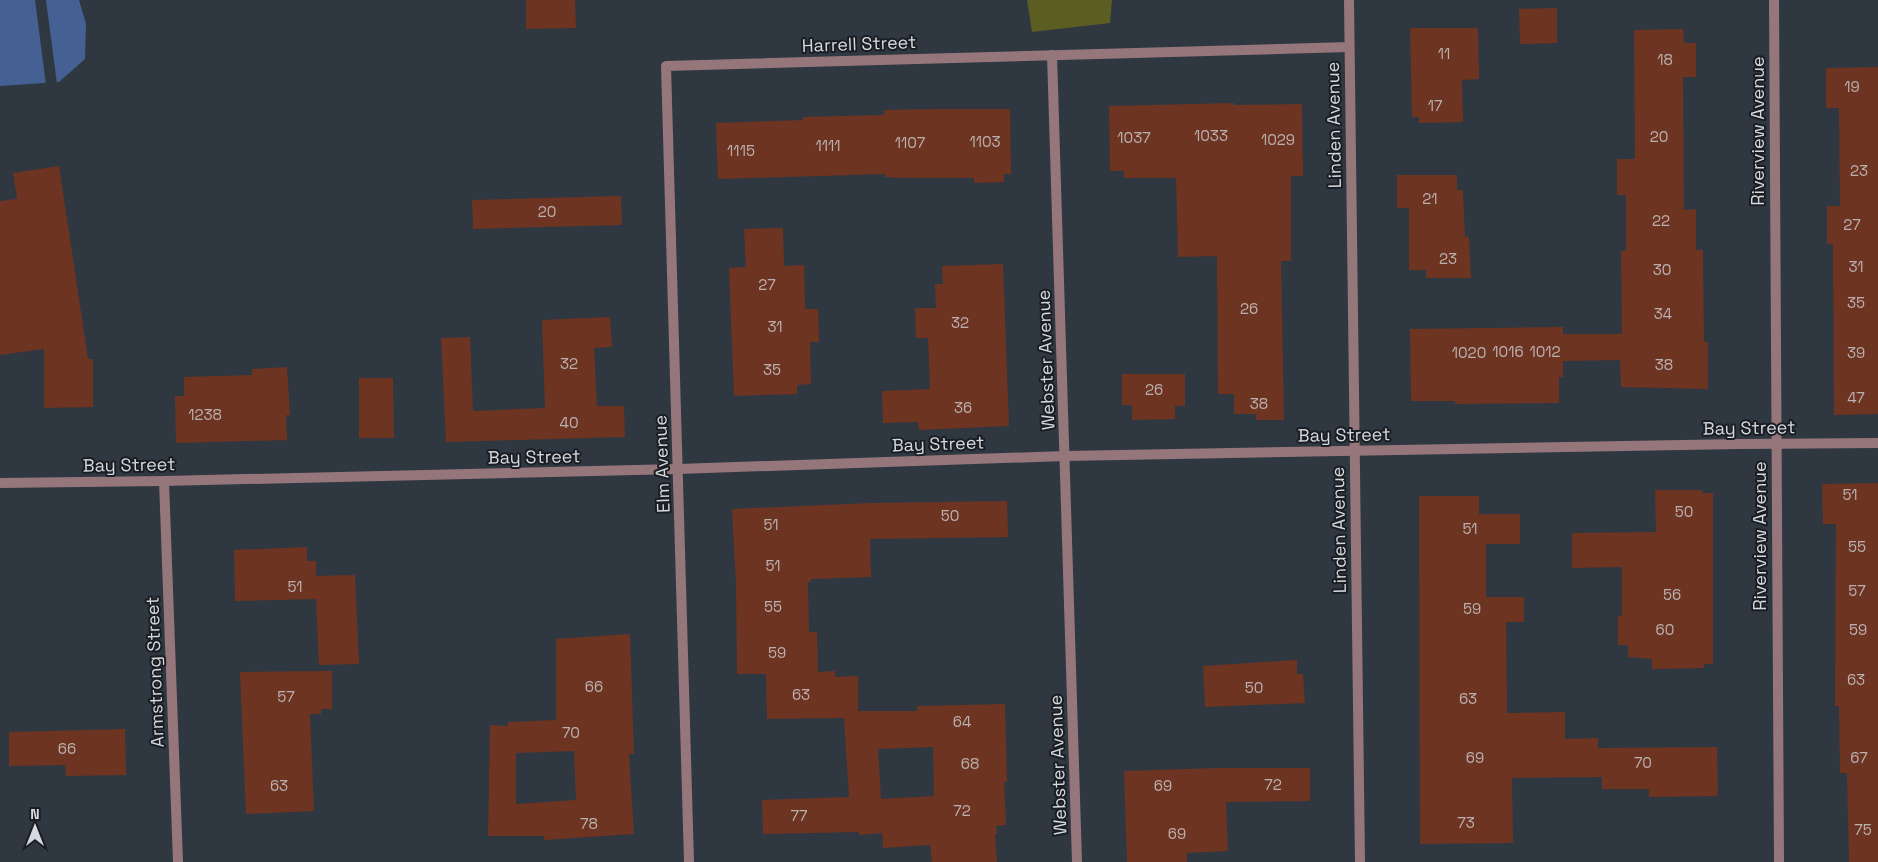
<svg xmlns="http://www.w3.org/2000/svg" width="1878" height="862" font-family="'Space Grotesk',sans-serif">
<rect width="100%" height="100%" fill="#2f3741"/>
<polygon fill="#5b5d21" points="1027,0 1112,0 1110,23 1032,32"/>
<polygon fill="#456093" points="0,0 79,0 86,24 85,59 59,82 0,86"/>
<polygon fill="#2f3741" points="35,0 46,0 57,84 46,85"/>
<g fill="#6e3422" fill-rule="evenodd">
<polygon points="526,0 575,0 576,28 526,29"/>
<polygon points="1557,8 1557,43 1520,44 1519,9"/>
<polygon points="1410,28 1478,28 1479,79 1462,80 1463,122 1419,123 1419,117 1412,117"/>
<polygon points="1683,29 1684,43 1696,43 1696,77 1683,77 1684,210 1696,209 1696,250 1703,250 1704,342 1708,342 1708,389 1621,387 1620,360 1563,361 1563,377 1559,377 1559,403 1455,404 1455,401 1411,401 1410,329 1563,327 1563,334 1622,334 1621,251 1626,251 1626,195 1617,195 1617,159 1635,159 1634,30"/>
<polygon points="1878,67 1878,414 1834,415 1833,244 1827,244 1827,206 1840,206 1839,108 1826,108 1826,68"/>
<polygon points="1234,103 1234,105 1302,104 1303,176 1291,176 1291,261 1281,261 1284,420 1256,420 1256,414 1234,414 1234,394 1218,394 1217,256 1178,257 1176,178 1124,178 1124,171 1110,171 1109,106"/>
<polygon points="936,109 1010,109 1011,174 1004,174 1004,182 974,183 974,178 901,178 885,177 885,174 718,179 716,123 803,120 803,117 884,115 884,110"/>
<polygon points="59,166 88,359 93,359 93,407 44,408 44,349 0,355 0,201 17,199 13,173"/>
<polygon points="1397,175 1457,175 1457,190 1463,190 1465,237 1469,237 1471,278 1426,278 1426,270 1409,270 1409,208 1397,208"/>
<polygon points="621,196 622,225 473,229 472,200"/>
<polygon points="783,228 784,266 804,265 805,309 818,309 819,342 810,342 811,384 797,385 797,394 734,396 729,268 746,267 744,229"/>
<polygon points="1003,264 1009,426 919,430 918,422 883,423 882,391 930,389 928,338 916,338 915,308 936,308 935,284 943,284 942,266"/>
<polygon points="610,317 612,347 594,348 597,406 624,406 625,437 446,442 441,338 470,337 473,411 545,408 542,320"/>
<polygon points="287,367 290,415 286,415 287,440 176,443 175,396 184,396 184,377 252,375 252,369"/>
<polygon points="1122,374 1185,374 1185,406 1175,406 1175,419 1132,420 1132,405 1122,405"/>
<polygon points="359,378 393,378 394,438 359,438"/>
<polygon points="1878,483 1878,862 1849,862 1847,773 1840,773 1839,706 1835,706 1836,524 1823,524 1822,484"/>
<polygon points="1655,490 1702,490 1702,493 1713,493 1713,664 1704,664 1704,668 1652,669 1652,659 1628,657 1628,645 1618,645 1618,616 1622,616 1622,567 1572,568 1572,533 1656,532"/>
<polygon points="1419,496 1479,496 1479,514 1520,514 1520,544 1486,544 1486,597 1524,597 1524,622 1506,622 1507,713 1565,712 1565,739 1598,738 1598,748 1717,747 1718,796 1649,797 1649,789 1602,789 1602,777 1512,778 1513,843 1420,844"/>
<path d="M1007,501L1008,537L870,539L871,577L811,579V582H808L809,632H817L818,672L835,671V677L858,676V711H917V706L1005,704L1007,782H1004L1006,825L996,826L997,834H995L997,862H932L930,845L883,848L882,833L859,835V832L763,834L762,800L849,797L844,718L767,719L766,674H737L736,584L732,509L870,503ZM933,747L934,796L881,799L878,749Z"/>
<polygon points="307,547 307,561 316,561 316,576 355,575 359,664 319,665 316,599 235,601 234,550"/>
<path d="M630,634L634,754H629L634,834L544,840V836H488L490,725L508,726V722L556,720V639ZM574,751L576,800L516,804V753Z"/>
<polygon points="1297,660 1297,674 1303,674 1305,703 1205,707 1203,666"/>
<polygon points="332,671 332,709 321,709 321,714 310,714 314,811 246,814 240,672"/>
<polygon points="125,729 126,775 66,776 65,765 9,766 9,732"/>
<polygon points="1219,768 1310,768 1310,801 1226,802 1228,851 1187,853 1187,862 1127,862 1124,771"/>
</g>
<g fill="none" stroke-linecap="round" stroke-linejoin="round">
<g stroke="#95767a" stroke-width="10">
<polyline points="1349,0 1360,862"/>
<polyline points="1774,0 1779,862"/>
<polyline points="1052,55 1077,862"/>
<polyline points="164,481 178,862"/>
<polyline points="0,483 164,481 678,469 1065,456 1739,444 1878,443"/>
<polyline points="689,862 666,66 1349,47"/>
</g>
</g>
<g text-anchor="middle" stroke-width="4" stroke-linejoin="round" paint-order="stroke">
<g font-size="15" fill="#bab0b0">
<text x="1444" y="59">11</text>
<text x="1665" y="65">18</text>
<text x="1852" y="92">19</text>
<text x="1435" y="111">17</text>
<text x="1211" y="141">1033</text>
<text x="1659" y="142">20</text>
<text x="1134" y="143">1037</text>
<text x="1278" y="145">1029</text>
<text x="985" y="147">1103</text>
<text x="910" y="148">1107</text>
<text x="828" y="151">1111</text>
<text x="741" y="156">1115</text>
<text x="1859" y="176">23</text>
<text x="1430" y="204">21</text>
<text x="547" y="217">20</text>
<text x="1661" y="226">22</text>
<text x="1852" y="230">27</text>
<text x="1448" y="264">23</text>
<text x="1856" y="272">31</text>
<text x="1662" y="275">30</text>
<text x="767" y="290">27</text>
<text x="1856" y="308">35</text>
<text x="1249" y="314">26</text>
<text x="1663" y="319">34</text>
<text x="960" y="328">32</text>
<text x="775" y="332">31</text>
<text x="1508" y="357">1016</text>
<text x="1545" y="357">1012</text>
<text x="1469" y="358">1020</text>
<text x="1856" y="358">39</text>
<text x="569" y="369">32</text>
<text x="1664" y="370">38</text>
<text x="772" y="375">35</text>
<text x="1154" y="395">26</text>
<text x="1856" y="403">47</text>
<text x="1259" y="409">38</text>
<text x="963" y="413">36</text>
<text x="205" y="420">1238</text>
<text x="569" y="428">40</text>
<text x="1850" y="500">51</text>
<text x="1684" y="517">50</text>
<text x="950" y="521">50</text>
<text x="771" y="530">51</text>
<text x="1470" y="534">51</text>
<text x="1857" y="552">55</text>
<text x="773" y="571">51</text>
<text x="295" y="592">51</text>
<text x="1857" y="596">57</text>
<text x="1672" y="600">56</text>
<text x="773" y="612">55</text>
<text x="1472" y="614">59</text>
<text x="1665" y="635">60</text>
<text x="1858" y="635">59</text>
<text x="777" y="658">59</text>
<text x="1856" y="685">63</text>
<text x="594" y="692">66</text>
<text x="1254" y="693">50</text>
<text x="801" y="700">63</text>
<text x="286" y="702">57</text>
<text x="1468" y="704">63</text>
<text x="962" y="727">64</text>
<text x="571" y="738">70</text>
<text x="67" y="754">66</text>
<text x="1475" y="763">69</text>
<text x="1859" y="763">67</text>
<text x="1643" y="768">70</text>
<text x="970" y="769">68</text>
<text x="1273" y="790">72</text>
<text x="279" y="791">63</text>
<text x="1163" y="791">69</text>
<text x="962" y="816">72</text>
<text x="799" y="821">77</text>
<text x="1466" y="828">73</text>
<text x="589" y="829">78</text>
<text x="1863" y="835">75</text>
<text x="1177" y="839">69</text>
</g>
<g font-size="18" fill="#d4d9e0" stroke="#1a1e22">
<text transform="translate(859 44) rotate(-2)" y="6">Harrell Street</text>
<text transform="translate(1334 125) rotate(-91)" y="6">Linden Avenue</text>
<text transform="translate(1758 131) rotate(-90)" y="6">Riverview Avenue</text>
<text transform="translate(1046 360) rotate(-92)" y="6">Webster Avenue</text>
<text transform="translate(1749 428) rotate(-1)" y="6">Bay Street</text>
<text transform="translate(1344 435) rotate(-1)" y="6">Bay Street</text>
<text transform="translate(938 444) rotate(-2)" y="6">Bay Street</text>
<text transform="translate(534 457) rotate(-1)" y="6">Bay Street</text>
<text transform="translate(662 464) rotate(-92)" y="6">Elm Avenue</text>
<text transform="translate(129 465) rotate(-1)" y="6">Bay Street</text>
<text transform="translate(1339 530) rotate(-91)" y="6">Linden Avenue</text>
<text transform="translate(1760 536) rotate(-90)" y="6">Riverview Avenue</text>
<text transform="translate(155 672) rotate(-92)" y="6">Armstrong Street</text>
<text transform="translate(1058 765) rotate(-92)" y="6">Webster Avenue</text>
</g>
</g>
<g transform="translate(35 827)" stroke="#1a1e22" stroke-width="4" paint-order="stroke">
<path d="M0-4L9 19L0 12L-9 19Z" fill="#d4d9e0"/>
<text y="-8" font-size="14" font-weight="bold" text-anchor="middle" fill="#d4d9e0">N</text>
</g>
</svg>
